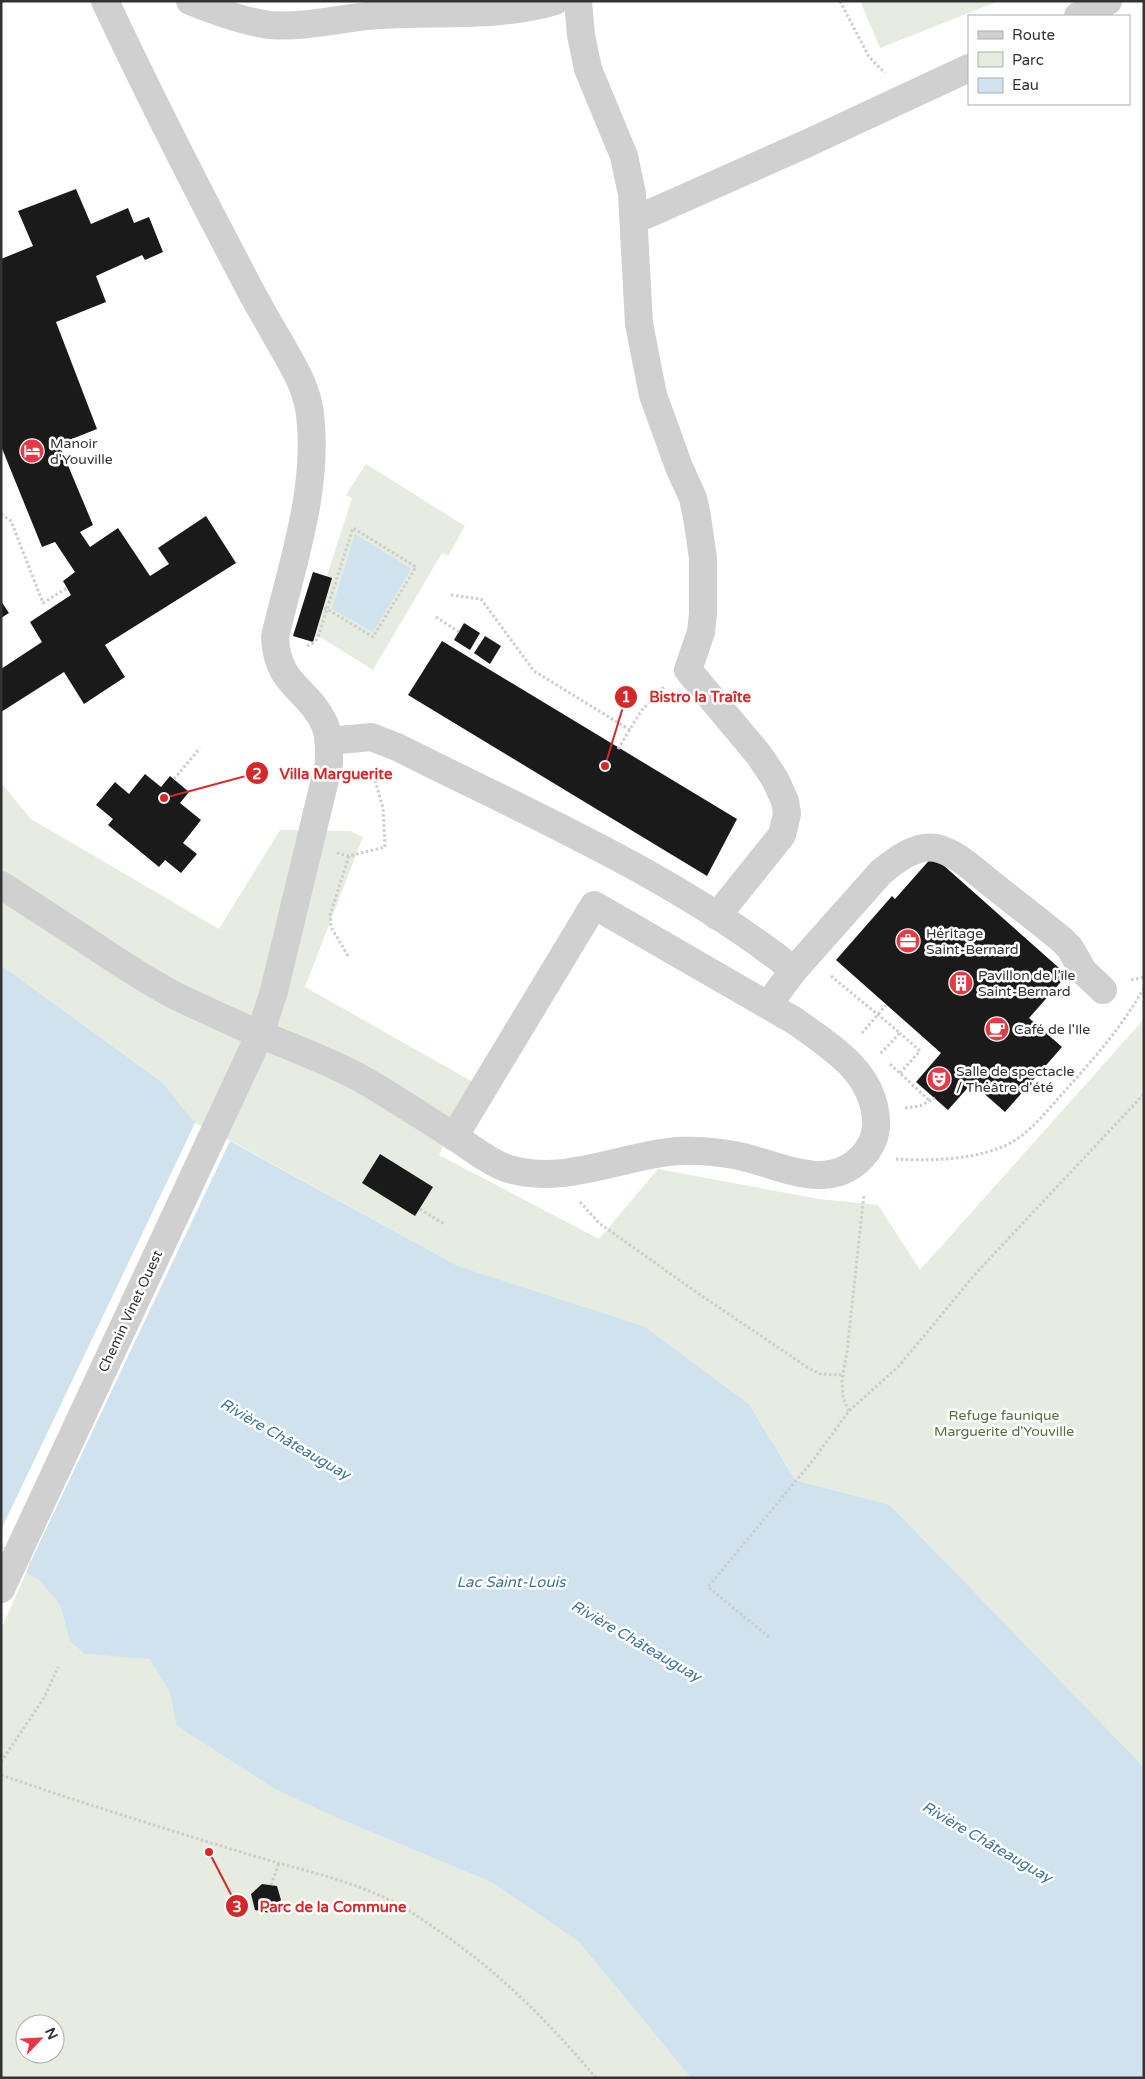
<svg xmlns="http://www.w3.org/2000/svg" width="1145" height="2079" font-family="'Varela Round',sans-serif">
<rect width="100%" height="100%" fill="#fff"/>
<g fill="#e6ecdf" fill-rule="evenodd">
<polygon points="860,1 999,1 880,48"/>
<polygon points="366,464 465,526 448,556 442,553 373,670 322,638 314,636 293,636 313,572 327,576 352,498 346,495"/>
<polygon points="1,783 31,819 219,929 280,830 350,831 363,837 305,987 473,1082 439,1155 599,1239 658,1169 819,1199 878,1205 920,1270 1144,1019 1144,1767 890,1505 795,1480 749,1404 644,1326 458,1266 231,1141 195,1123 163,1083 1,965"/>
<path d="M26,1573L39,1580L60,1605L70,1642L85,1654L150,1658L170,1693L176,1725L342,1820L493,1883L579,1942L691,2078H1V1629ZM25,2024H55V2054H25Z"/>
</g>
<g fill="#cfe2ee">
<polygon points="355,534 411,569 373,632 332,609"/>
<polygon points="1,965 163,1083 195,1123 230,1141 458,1266 644,1326 749,1404 795,1480 890,1505 1144,1767 1144,2078 691,2078 579,1942 493,1883 342,1820 275,1789 176,1725 170,1693 150,1659 85,1654 70,1642 60,1605 39,1580 26,1573 30,1561 1,1547"/>
</g>
<polygon fill="#fff" points="195,1123 230,1141 31,1561 1,1546 1,1530"/>
<g fill="#1a1a1a">
<polygon points="76,189 91,224 128,208 134,223 149,217 163,252 145,260 142,255 96,276 106,302 56,322 97,429 59,444 93,525 80,532 90,547 118,528 150,576 169,564 158,548 206,516 236,563 105,645 125,677 84,704 64,672 1,712 1,669 42,642 30,622 71,595 63,581 75,572 55,542 42,547 1,446 1,259 33,246 18,211"/>
<polygon points="313,572 332,578 313,642 293,636"/>
<polygon points="1,601 9,613 1,618"/>
<polygon points="464,623 480,633 470,650 454,640"/>
<polygon points="485,636 501,646 490,664 474,653"/>
<polygon points="442,641 737,819 707,876 408,695"/>
<polygon points="145,774 161,787 170,776 189,792 180,803 201,820 183,843 197,854 181,873 165,860 159,867 108,825 113,819 96,805 115,782 129,794"/>
<polygon points="933,856 1067,975 1029,1018 1062,1047 1005,1112 972,1083 948,1110 916,1082 941,1053 836,960 892,896 895,899"/>
<polygon points="380,1154 433,1187 415,1216 362,1183"/>
<polygon points="262,1884 277,1886 281,1900 270,1913 255,1910 251,1894"/>
</g>
<g fill="none" stroke-linecap="round" stroke-linejoin="round">
<g stroke="#cdcdcd" stroke-width="3" stroke-dasharray="2.5 2.5" stroke-linecap="butt">
<polyline points="840,1 869,57 885,73"/>
<polyline points="1,514 11,521 43,603 67,588"/>
<polyline points="451,595 481,599 534,671 630,730"/>
<polyline points="436,617 459,632"/>
<polyline points="307,646 315,642 318,637 353,528 416,567 373,637 327,609 322,608"/>
<polyline points="618,749 641,711 664,687"/>
<polyline points="174,779 200,748"/>
<polyline points="337,853 349,856"/>
<polyline points="348,956 331,927 330,915 349,856 385,847 383,808 372,770"/>
<polyline points="831,976 900,1033 880,1054"/>
<polyline points="1131,980 1144,977"/>
<polyline points="1052,992 1065,998"/>
<polyline points="862,1033 886,1005"/>
<polyline points="890,1064 930,1101"/>
<polyline points="900,1073 920,1051 900,1033"/>
<polyline points="905,1108 920,1106 935,1098"/>
<path d="M896,1159C930,1161 970,1160 1002,1147C1027,1137 1045,1113 1062,1094C1092,1061 1122,1027 1144,988"/>
<polyline points="580,1202 599,1223 699,1294 807,1367 820,1374 843,1375"/>
<polyline points="420,1209 444,1224"/>
<polyline points="849,1411 843,1398 842,1379 847,1352 864,1194"/>
<polyline points="769,1637 708,1587 814,1459 849,1411 899,1366 977,1272 1144,1094"/>
<polyline points="1,1762 44,1698 58,1667"/>
<path d="M1,1775C85,1804 169,1830 254,1856C301,1870 350,1880 394,1902C410,1910 424,1921 439,1931C499,1972 549,2022 596,2078"/>
<polyline points="271,1885 279,1863"/>
</g>
<g stroke="#d0d0d0" stroke-width="28">
<path d="M190,1C215,11 244,22 270,25C306,28 344,17 380,15C438,11 498,18 555,1"/>
<polyline points="578,1 581,35 588,69 624,156 632,194 639,324 653,395 679,467 693,498 697,517 703,558 703,613 701,632 688,670 759,755 775,779 785,801 787,814 782,835 717,916"/>
<polyline points="1078,16 1108,1"/>
<polyline points="634,219 646,215 808,143 969,68"/>
<path d="M330,741L371,737L397,747C532,815 675,876 794,970"/>
<path d="M1,885C36,908 71,930 105,953C130,969 155,986 182,999C208,1011 233,1023 259,1034C294,1048 329,1061 362,1079C395,1098 426,1119 458,1139C473,1149 489,1162 506,1168C560,1187 623,1155 678,1151C697,1150 716,1152 734,1155C775,1162 826,1195 862,1157C871,1147 877,1135 876,1121C874,1072 831,1047 795,1021L594,905L454,1137"/>
<path d="M768,1005L794,970L881,872C896,860 916,844 936,848C958,853 977,873 994,886C1017,904 1039,921 1061,939L1070,948L1083,971L1103,990"/>
<path d="M1,1589L260,1034L274,991L329,763C329,749 330,737 325,725C309,688 277,687 275,637C292,564 319,489 310,414C307,387 292,364 279,341C267,320 255,300 244,278C196,187 149,95 105,1"/>
</g>
</g>
<defs>
<symbol id="hotel-disc" viewBox="-11 -11 22 22"><circle r="9.5" fill="#e63946" stroke="#fff"/><path d="M-6-4.5h1.5V1H6V5H4.5V3h-9V5H-6ZM-4 0a1.8 1.8 0 1 1 3.6 0ZM.5 0V-2.5h3Q6-2.5 6 0Z" fill="#fff"/></symbol>
<symbol id="office-disc" viewBox="-11 -11 22 22"><circle r="9.5" fill="#e63946" stroke="#fff"/><path d="M-6-3h4V-5.5h4V-3h4V5H-6ZM-1-4.5V-3h2v-1.5ZM-6 0V1H6V0Z" fill="#fff"/></symbol>
<symbol id="building-disc" viewBox="-11 -11 22 22"><circle r="9.5" fill="#e63946" stroke="#fff"/><path d="M-4-6H4V6H1V3H-1V6H-4ZM-2.5-4.3h1.7v1.8h-1.7ZM.8-4.3h1.7v1.8H.8ZM-2.5-1h1.7V.8h-1.7ZM.8-1h1.7V.8H.8Z" fill="#fff"/></symbol>
<symbol id="cafe-disc" viewBox="-11 -11 22 22"><circle r="9.5" fill="#e63946" stroke="#fff"/><path d="M-5.5-4.5H6V0H3Q3 3.5 0 3.5H-2.5Q-5.5 3.5-5.5 0ZM3-3.2v2h1.7v-2ZM-6 4.5H4V6H-6Z" fill="#fff"/></symbol>
<symbol id="theatre-disc" viewBox="-11 -11 22 22"><circle r="9.5" fill="#e63946" stroke="#fff"/><path d="M-5-5.5Q0-4 5-5.5V0Q5 5 0 6Q-5 5-5 0ZM-3.3-2.5H-1v1.5H-3.3ZM1-2.5H3.3v1.5H1ZM-2.8 1Q0 5.5 2.8 1Z" fill="#fff"/></symbol>
</defs>
<g fill-rule="evenodd">
<use href="#hotel-disc" x="18" y="437" width="28" height="28"/>
<use href="#office-disc" x="894" y="927" width="28" height="28"/>
<use href="#building-disc" x="947" y="969" width="28" height="28"/>
<use href="#cafe-disc" x="983" y="1015" width="28" height="28"/>
<use href="#theatre-disc" x="925" y="1065" width="28" height="28"/>
</g>
<g text-anchor="middle" stroke-width="5" stroke-linejoin="round" paint-order="stroke">
<g font-size="14" fill="#333" stroke="#fff" text-anchor="start">
<text x="50" y="448">Manoir<tspan x="50" dy="16">d'Youville</tspan></text>
<text x="926" y="938">Héritage<tspan x="926" dy="16">Saint-Bernard</tspan></text>
<text x="978" y="980">Pavillon de l’île<tspan x="978" dy="16">Saint-Bernard</tspan></text>
<text x="1014" y="1034">Café de l'Ile</text>
<text x="956" y="1076">Salle de spectacle<tspan x="956" dy="16">/ Théâtre d'été</tspan></text>
</g>
<g font-size="14" fill="#333" stroke="#fff">
<text transform="translate(130 1311) rotate(-65)" y="5">Chemin Vinet Ouest</text>
</g>
<g font-size="14" fill="#56703f" stroke="#fff">
<text x="1004" y="1420">Refuge faunique<tspan x="1004" dy="16">Marguerite d'Youville</tspan></text>
</g>
<g font-size="15" font-style="italic" fill="#3f7597" stroke="#fff">
<text transform="translate(285 1439) rotate(30)" y="5">Rivière Châteauguay</text>
<text x="511" y="1587">Lac Saint-Louis</text>
<text transform="translate(636 1641) rotate(30)" y="5">Rivière Châteauguay</text>
<text transform="translate(987 1842) rotate(30)" y="5">Rivière Châteauguay</text>
</g>
</g>
<path fill="none" stroke="#d62828" stroke-width="2" d="M605 766L626 697M164 798L257 773M209 1852L237 1906"/>
<g fill="#d62828" stroke="#fff" stroke-width="2">
<circle cx="605" cy="766" r="5"/>
<circle cx="164" cy="798" r="5"/>
<circle cx="209" cy="1852" r="5"/>
<circle cx="626" cy="697" r="12"/>
<circle cx="257" cy="773" r="12"/>
<circle cx="237" cy="1906" r="12"/>
</g>
<g font-size="15" text-anchor="middle" font-weight="bold" fill="#fff">
<text x="626" y="702">1</text>
<text x="257" y="779">2</text>
<text x="237" y="1912">3</text>
</g>
<g font-size="15" text-anchor="middle" font-weight="bold" fill="#d62828" stroke="#fff" stroke-width="5" stroke-linejoin="round" paint-order="stroke">
<text x="700" y="702">Bistro la Traîte</text>
<text x="336" y="779">Villa Marguerite</text>
<text x="333" y="1912">Parc de la Commune</text>
</g>
<rect width="1145" height="2079" fill="none" stroke="#333333" stroke-width="5"/>
<rect x="968" y="15" width="162" height="90" fill="#ffffff" stroke="#adadad"/>
<rect x="978" y="31" width="25" height="8" fill="#d0d0d0" stroke="#adadad"/>
<text x="1012" y="40" font-size="15" fill="#333333">Route</text>
<rect x="978" y="52" width="25" height="15" fill="#e6ecdf" stroke="#adadad"/>
<text x="1012" y="65" font-size="15" fill="#333333">Parc</text>
<rect x="978" y="78" width="25" height="15" fill="#cfe2ee" stroke="#adadad"/>
<text x="1012" y="90" font-size="15" fill="#333333">Eau</text>
<g transform="translate(40 2039) rotate(65)"><circle r="24" fill="#ffffff" stroke="#adadad"/>
<path d="M0-4L9 19L0 12L-9 19Z" fill="#e63946"/>
<text y="-8" font-size="14" font-weight="bold" text-anchor="middle" fill="#333333">N</text>
</g>
</svg>
